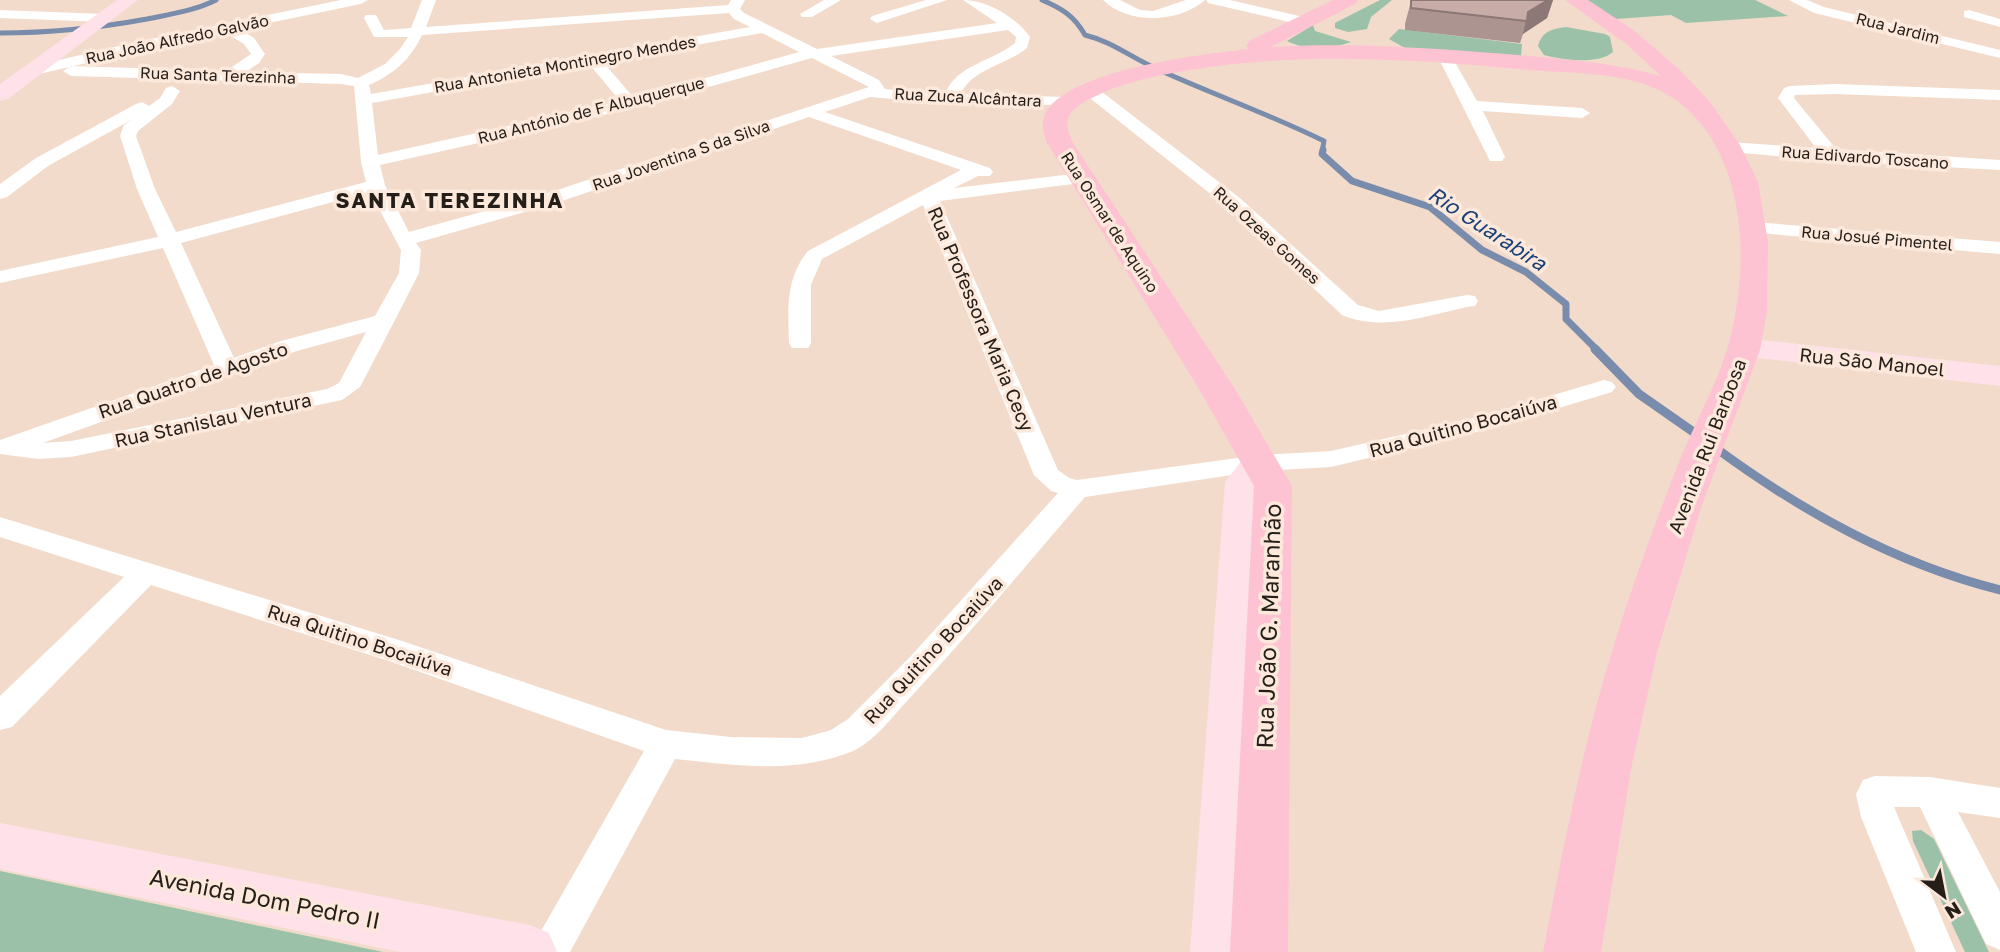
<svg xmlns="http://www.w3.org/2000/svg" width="2000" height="952" font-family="'Golos Text',sans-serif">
<rect width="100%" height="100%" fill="#f2dbca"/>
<g fill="#9bc1a8">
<polygon points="1380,0 1392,0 1371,17 1367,29 1348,32 1335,28 1335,23"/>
<polygon points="1586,0 1755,0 1788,16 1686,23 1671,15 1616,19"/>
<path d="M1313,25L1315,31L1351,42C1331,49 1306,51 1287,41Z"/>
<path d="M1566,27L1605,34L1610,37L1613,52C1598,65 1562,60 1544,55L1538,46C1542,31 1552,29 1566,27Z"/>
<polygon points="1399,29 1522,44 1521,56 1405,48 1389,39"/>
<polygon points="1921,830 1934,839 1989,952 1965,952 1913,841 1912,831"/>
<polygon points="0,871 383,952 0,952"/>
</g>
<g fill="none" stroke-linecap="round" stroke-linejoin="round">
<g stroke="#7a8cab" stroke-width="5">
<path d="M1042,0C1063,9 1074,16 1085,35C1113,42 1130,57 1157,69C1212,94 1269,114 1324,141L1322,152"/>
<path d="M0,33C51,33 98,28 147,19C171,14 194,11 216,0"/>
</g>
<polyline stroke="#7a8cab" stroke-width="7" points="1323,150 1322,154 1352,181 1430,207 1482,250 1526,272 1566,304 1566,319 1597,350"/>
<g stroke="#7a8cab" stroke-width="9">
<polyline points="1595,349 1639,394 1702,438"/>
<path d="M1713,446C1801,511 1894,563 2000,590"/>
</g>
<g fill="#fff" fill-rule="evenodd">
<path d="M341,0H368L361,4L239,29L254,38L265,54L259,63L246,72L341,74L358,78L385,64L400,49L408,37H374L364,18L366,15H376L384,30L411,28L422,0H436L426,27L728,5L731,0H745L740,9L744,13L817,49L997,23L963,0C987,0 1017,18 1030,37L1027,48C1008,64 970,70 961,94L1066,97L1074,102L1072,105L951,104L870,97L825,112L990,168L993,172L990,176H978L954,188L1081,173L1090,178L1081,183L940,201L1058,470L1069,478L1077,480L1259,455L1331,451L1479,417L1604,380L1612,382L1616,387L1612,392L1493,428L1331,467L1259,471L1085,497C1026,565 969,635 907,701C890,719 873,744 848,753C793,774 732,765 675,759L570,952H529L644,751L392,662L151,585L12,727L0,730V696L124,577L0,537V517L402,641L666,730L731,737L802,738L831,730L848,719L910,657L1058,493L1051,491L1034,475L923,205L822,259L811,285V343L808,348H792L789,343C788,309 785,279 808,251L961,170L809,117L553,204L416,243L421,250L419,273L395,320L360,387L342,400L71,457L38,459L0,454V440L214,365L163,248L0,283V271L158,237L137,189L120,136L124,125L133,119L48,166L7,197L0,199V184L36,158L136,104L142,102L149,106L160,98L166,88L172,86L180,91L172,104L138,131L136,136L155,189L176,232L366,182L361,162L354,86L341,84L71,76L63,71L71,66L226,71L251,54L244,44L224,32L34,75L29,73L26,70L29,67L136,42ZM729,13L734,19L750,27L371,94L369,85C393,75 411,59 422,35ZM1008,30L1016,37L1015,43C993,61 956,65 945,94L885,89L879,80L831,56ZM762,33L799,52L634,98L603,62ZM812,58L869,87L539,196L409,232L385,185L380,165L630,109ZM589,64L620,101L378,155L372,103ZM370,192L401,250L399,273L375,316L281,341L234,358L181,243ZM366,332L339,383L327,389L71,441L43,443L297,351Z"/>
<polygon points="824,0 841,0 812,17 802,17 800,14"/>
<polygon points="926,0 947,0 877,23 870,19 872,16"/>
<path d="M1103,0H1120L1140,10L1153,11L1186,0H1205C1179,23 1128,25 1103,0Z"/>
<polygon points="1206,0 1230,0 1312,19 1314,22 1307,26 1208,3"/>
<polygon points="1789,0 1807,0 1824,7 2000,50 2000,58 1814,13"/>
<polygon points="0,10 105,14 112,18 105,22 0,18"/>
<polygon points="1969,10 2000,19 2000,27 1964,17 1964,11"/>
<polygon points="1445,53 1452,57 1477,101 1582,108 1590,113 1582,118 1483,111 1505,157 1502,161 1490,161 1438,57"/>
<path d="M1087,83L1093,85L1241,199L1358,305L1379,311L1467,295L1475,296L1478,301L1475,306L1467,307C1426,316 1382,332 1342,315L1227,207L1081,91L1079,88L1081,85Z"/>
<polygon points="1835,84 2000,90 2000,100 1835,94 1795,95 1794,98 1836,149 2000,160 2000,170 1833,161 1730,152 1721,147 1730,142 1816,148 1778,98 1784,88 1790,86"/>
<polygon points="1754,222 2000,242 2000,254 1747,232 1744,228 1747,224"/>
<polygon points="1875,776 1930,777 2000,788 2000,818 1958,812 2000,892 2000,950 1986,944 1920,807 1894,807 1956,952 1916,952 1861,817 1856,794 1863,780"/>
</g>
<g fill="#ffe1e9" fill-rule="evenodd">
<polygon points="117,0 138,0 8,99 0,101 0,84"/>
<polygon points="1744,338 2000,366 2000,386 1733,355 1728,348 1733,341"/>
<polygon points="1259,451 1272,455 1277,463 1261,484 1244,952 1190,952 1225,482 1246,455"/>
<polygon points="0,823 530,925 549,933 557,952 400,952 0,869"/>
</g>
<path fill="#fec3d3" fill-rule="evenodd" d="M1333,0H1358L1355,4L1271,47C1350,42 1428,48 1507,54C1559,59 1610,62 1661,76L1625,43L1565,0H1588L1632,29L1679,69L1710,102L1740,145L1758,182L1768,242L1767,312L1760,350L1702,505L1657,652L1632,764L1601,952H1543C1563,850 1582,747 1613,648C1632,585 1655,524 1678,464C1694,425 1715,388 1727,349C1746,285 1748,202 1714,143C1700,118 1679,98 1652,87C1614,72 1569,73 1528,70C1422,60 1316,52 1209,67C1171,73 1131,79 1096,96C1086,101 1070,108 1068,120C1066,128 1070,136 1073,143L1235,389L1292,486L1288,952H1230L1254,486L1199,389L1047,143C1044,135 1041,126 1044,117C1060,70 1205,54 1249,49L1246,46L1249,41Z"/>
</g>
<polygon fill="#ac9490" points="1412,0 1553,0 1547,18 1523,34 1520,43 1405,30 1405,24 1411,1"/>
<polygon fill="#8c7876" points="1548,0 1553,0 1547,18 1523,34 1528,12"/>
<polygon fill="#c8aca8" stroke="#8c7876" stroke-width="2" points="1412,0 1548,0 1528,12 1527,21 1411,8 1411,1"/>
<g text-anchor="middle" stroke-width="7" stroke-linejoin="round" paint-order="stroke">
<g font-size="16" fill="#261e18" stroke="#fce9dc">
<text transform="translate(1898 28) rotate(14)" y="6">Rua Jardim</text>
<text transform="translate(177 39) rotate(-12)" y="6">Rua João Alfredo Galvão</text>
<text transform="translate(565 64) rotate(-10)" y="6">Rua Antonieta Montinegro Mendes</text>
<text transform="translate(218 75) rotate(2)" y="6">Rua Santa Terezinha</text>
<text transform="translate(968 97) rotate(3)" y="6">Rua Zuca Alcântara</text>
<text transform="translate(591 110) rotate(-14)" y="6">Rua António de F Albuquerque</text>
<text transform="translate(681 155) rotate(-19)" y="6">Rua Joventina S da Silva</text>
<text transform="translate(1865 157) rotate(4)" y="6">Rua Edivardo Toscano</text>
<text transform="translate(1110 222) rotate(57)" y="6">Rua Osmar de Aquino</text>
<text transform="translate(1267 235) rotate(42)" y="6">Rua Ozeas Gomes</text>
<text transform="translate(1877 238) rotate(5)" y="6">Rua Josué Pimentel</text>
</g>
<g font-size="19" fill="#261e18" stroke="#fce9dc">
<text transform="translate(981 319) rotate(67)" y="7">Rua Professora Maria Cecy</text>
<text transform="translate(1872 362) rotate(6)" y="7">Rua São Manoel</text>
<text transform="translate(193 380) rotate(-19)" y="7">Rua Quatro de Agosto</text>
<text transform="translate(213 420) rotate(-12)" y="7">Rua Stanislau Ventura</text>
<text transform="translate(1463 426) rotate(-15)" y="7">Rua Quitino Bocaiúva</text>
<text transform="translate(1707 446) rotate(-69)" y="7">Avenida Rui Barbosa</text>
<text transform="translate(360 640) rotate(18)" y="7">Rua Quitino Bocaiúva</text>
<text transform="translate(933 650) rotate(-47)" y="7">Rua Quitino Bocaiúva</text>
</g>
<g font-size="21" font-weight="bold" letter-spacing="2" fill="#261e18" stroke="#fce9dc">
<text x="450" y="208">SANTA TEREZINHA</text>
</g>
<g font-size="21" font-style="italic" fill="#1c4078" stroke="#fce9dc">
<text transform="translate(1487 229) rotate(33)" y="7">Rio Guarabira</text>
</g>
<g font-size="23" fill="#261e18" stroke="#fce9dc">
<text transform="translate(1269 626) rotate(-88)" y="8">Rua João G. Maranhão</text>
<text transform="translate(265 899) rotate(11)" y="8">Avenida Dom Pedro II</text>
</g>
</g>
<g transform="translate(1944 896) rotate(148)" stroke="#fce9dc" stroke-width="5" paint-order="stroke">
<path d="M0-5L12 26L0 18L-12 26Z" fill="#261e18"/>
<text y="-10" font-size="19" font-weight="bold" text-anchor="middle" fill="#261e18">N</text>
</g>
</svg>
